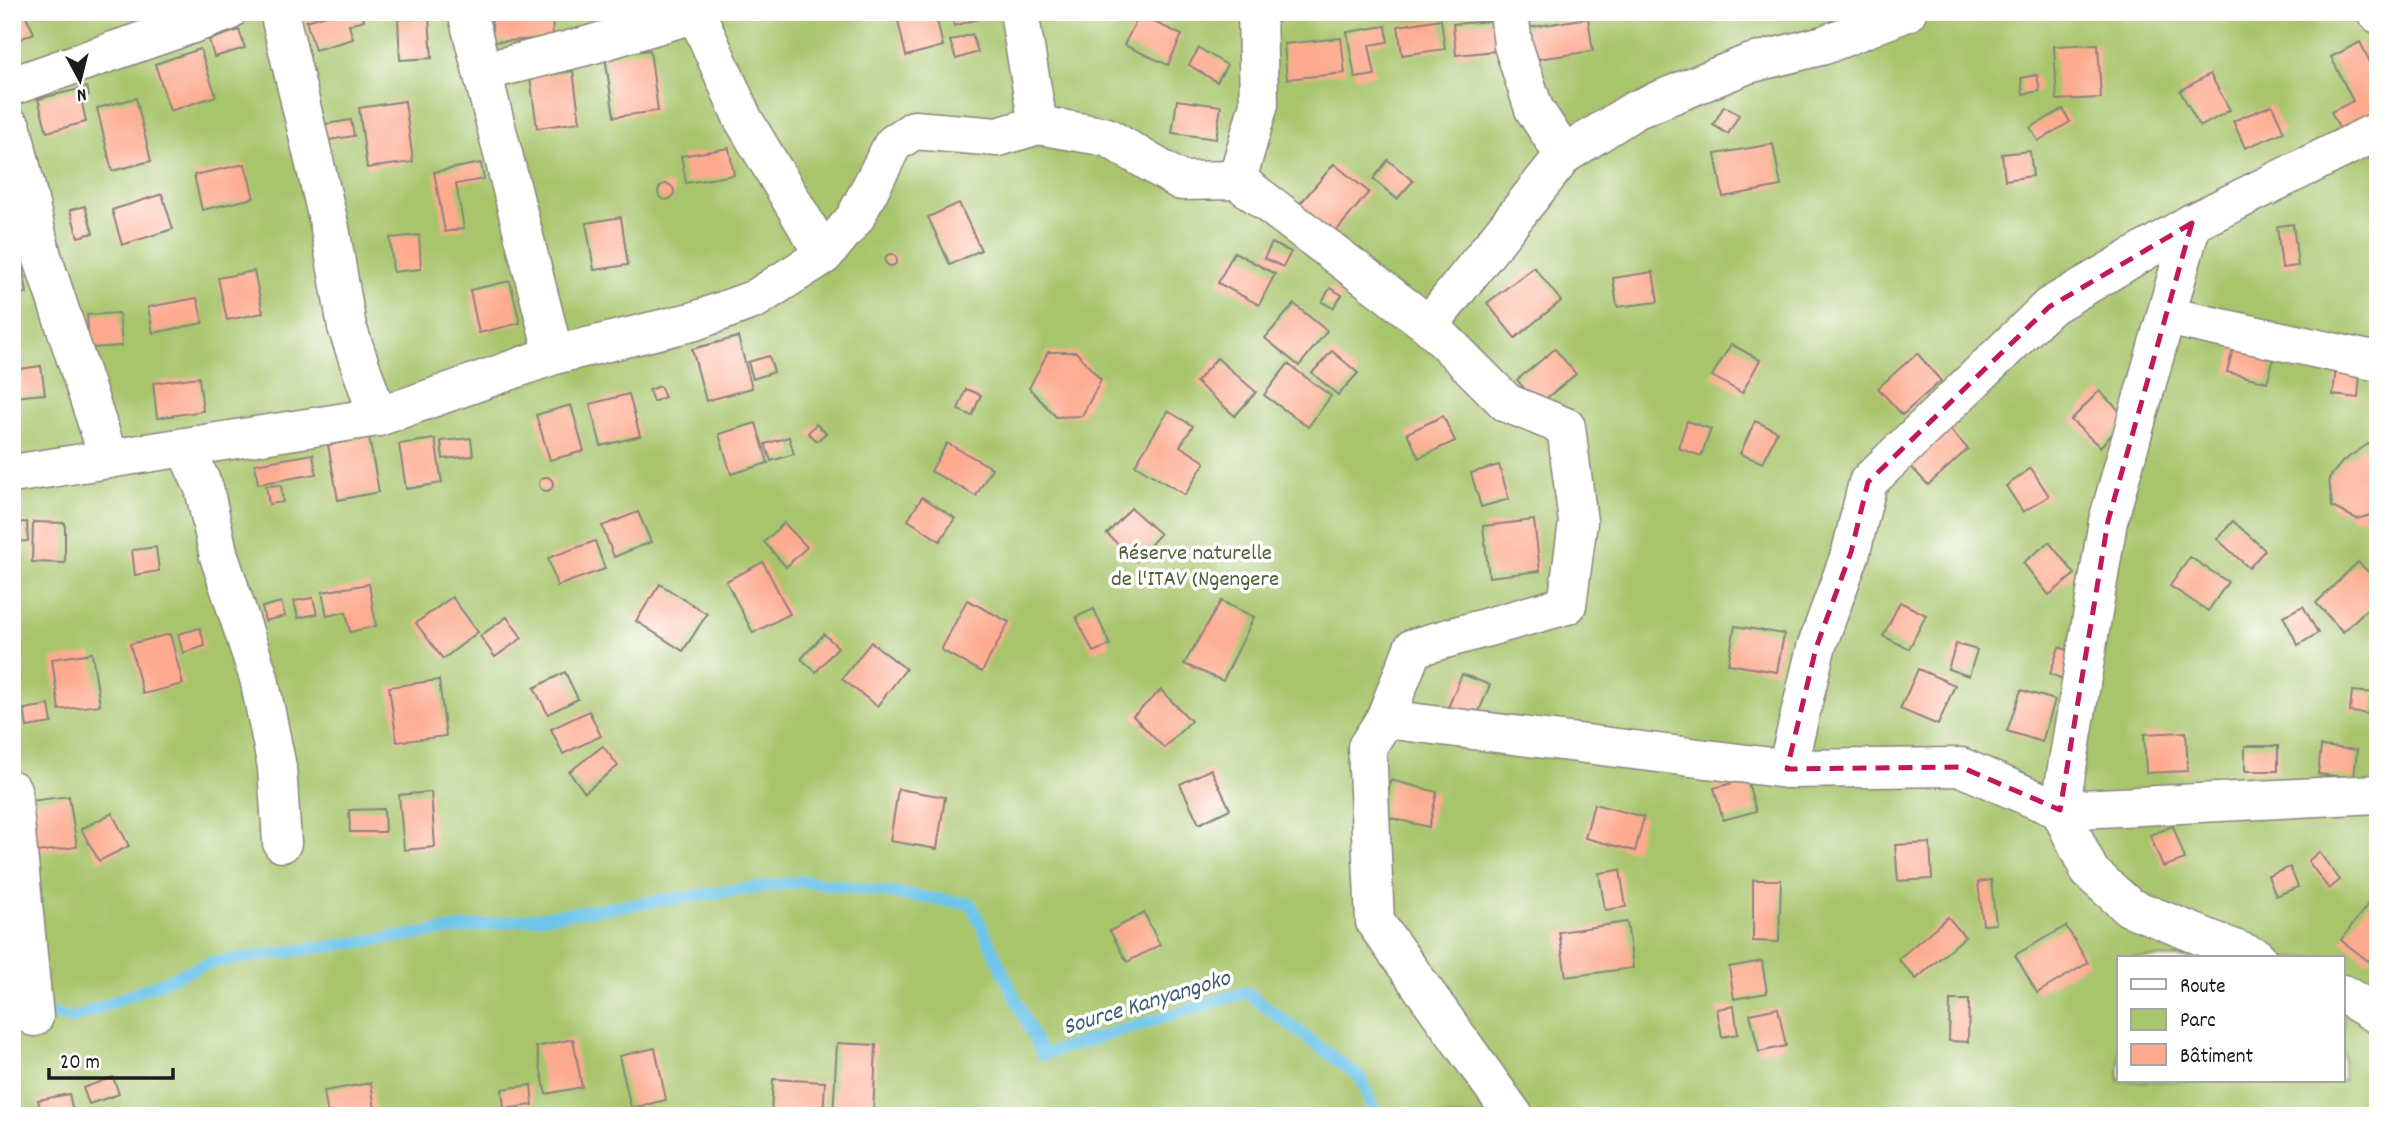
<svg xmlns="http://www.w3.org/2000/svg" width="2390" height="1128" font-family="Dekko,sans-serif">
<rect width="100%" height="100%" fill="#fff"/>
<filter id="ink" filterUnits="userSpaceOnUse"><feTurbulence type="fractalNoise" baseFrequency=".0143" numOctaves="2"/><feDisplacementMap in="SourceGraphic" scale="14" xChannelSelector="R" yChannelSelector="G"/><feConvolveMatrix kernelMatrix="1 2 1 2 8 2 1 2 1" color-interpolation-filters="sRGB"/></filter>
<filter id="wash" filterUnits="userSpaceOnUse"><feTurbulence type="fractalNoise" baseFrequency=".00686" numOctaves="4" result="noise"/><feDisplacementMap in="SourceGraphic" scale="28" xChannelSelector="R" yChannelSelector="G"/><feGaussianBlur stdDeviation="1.57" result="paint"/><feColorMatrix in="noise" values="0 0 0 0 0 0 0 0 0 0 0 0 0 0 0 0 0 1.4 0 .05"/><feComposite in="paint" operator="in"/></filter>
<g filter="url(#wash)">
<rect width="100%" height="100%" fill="#f7eddc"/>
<path fill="#a8c56c" stroke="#627044" stroke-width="2" fill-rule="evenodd" d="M12,12H2378V1116H12ZM2119,958H2343V1081H2119Z"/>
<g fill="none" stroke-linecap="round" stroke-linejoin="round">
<polyline stroke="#6cc4e9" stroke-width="12" points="12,1005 72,1019 208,963 804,881 971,904 1042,1055 1246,992 1361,1078 1376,1116"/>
</g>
<g id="blocks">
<g fill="#fdaa8e">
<polygon points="12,12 24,12 34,33 12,43"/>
<polygon points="336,12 361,12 364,20 349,25 353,39 315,50 306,21"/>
<polygon points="491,12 552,12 553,38 493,42"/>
<polygon points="896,12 935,12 943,46 906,56"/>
<polygon points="951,12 994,12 995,14 954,26"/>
<polygon points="1139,15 1182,35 1168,65 1124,45"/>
<polygon points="429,18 432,58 400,60 398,19"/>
<polygon points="1588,18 1593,51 1531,60 1526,28"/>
<polygon points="1441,19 1445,49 1402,55 1398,26"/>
<polygon points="1493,21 1496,51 1456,55 1453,24"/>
<polygon points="1386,26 1388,42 1369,45 1375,75 1355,78 1347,32"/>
<polygon points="239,30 245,48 214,57 209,40"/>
<polygon points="972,34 978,52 956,59 950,41"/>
<polygon points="1341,38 1345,73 1287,79 1284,44"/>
<polygon points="2360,42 2378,78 2378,116 2342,134 2331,112 2353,101 2331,57"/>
<polygon points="2098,44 2101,98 2057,100 2054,46"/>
<polygon points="1199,48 1227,65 1217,82 1189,65"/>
<polygon points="200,49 216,96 170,111 155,64"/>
<polygon points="650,50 658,111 614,117 605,56"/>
<polygon points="573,71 580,122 537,128 530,77"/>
<polygon points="2210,74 2230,110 2200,127 2180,91"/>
<polygon points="2037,75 2040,91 2023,94 2021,78"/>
<polygon points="87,87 89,95 81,98 86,122 47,132 38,99"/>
<polygon points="136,98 151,161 112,171 97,108"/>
<polygon points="1177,100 1221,106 1216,139 1172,133"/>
<polygon points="405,101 413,162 367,168 359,108"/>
<polygon points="2272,105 2284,132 2245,148 2233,121"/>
<polygon points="1724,106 1739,115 1728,134 1713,125"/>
<polygon points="2063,109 2070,122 2038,141 2030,128"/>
<polygon points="351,120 354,136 322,141 319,125"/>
<polygon points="1773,144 1781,186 1723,197 1715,154"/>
<polygon points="729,148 734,175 686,183 681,156"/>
<polygon points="2030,151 2033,176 2005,180 2002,154"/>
<polygon points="1388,160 1413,181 1397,199 1373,179"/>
<polygon points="481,163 484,179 456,184 464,228 445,232 434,172"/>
<polygon points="245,164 254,198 202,210 194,175"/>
<polygon points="1334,164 1369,192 1333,235 1298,206"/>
<circle cx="666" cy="192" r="8"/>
<polygon points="162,194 173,229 122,245 112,210"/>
<polygon points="959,203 981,250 950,265 928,217"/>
<polygon points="85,206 93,233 78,237 70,210"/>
<polygon points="621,217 628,265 594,270 586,223"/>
<polygon points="2293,224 2298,266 2282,268 2277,226"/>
<polygon points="419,235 421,269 393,272 390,238"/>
<polygon points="1272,243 1291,252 1283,267 1264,258"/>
<polygon points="1234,252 1275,274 1259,305 1218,283"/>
<circle cx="891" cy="260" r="6"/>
<polygon points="22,263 27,293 12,295 12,264"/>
<polygon points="1534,267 1561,301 1515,338 1487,303"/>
<polygon points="254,271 263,313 227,320 218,278"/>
<polygon points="1653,272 1658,302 1617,307 1613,278"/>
<polygon points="510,281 520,323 479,333 470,290"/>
<polygon points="1330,288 1342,295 1333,308 1322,302"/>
<polygon points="197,298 203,323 153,333 148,307"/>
<polygon points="1294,304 1327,331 1299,366 1265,338"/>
<polygon points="119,313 122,346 89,348 87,315"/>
<polygon points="738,337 752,388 706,401 692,349"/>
<polygon points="2235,341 2276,352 2267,382 2227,372"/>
<polygon points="1731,344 1760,360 1742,393 1712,376"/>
<polygon points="1555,349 1576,374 1538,405 1517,380"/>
<polygon points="1332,351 1358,373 1338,395 1312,373"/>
<polygon points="1048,352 1076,352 1101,380 1082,416 1056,417 1029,388"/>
<polygon points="1917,353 1941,381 1902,415 1878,388"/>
<polygon points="769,356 774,372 753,379 748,362"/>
<polygon points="1217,358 1256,392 1235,416 1196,382"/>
<polygon points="2337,358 2361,361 2358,398 2333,395"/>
<polygon points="1288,364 1331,396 1308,427 1264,395"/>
<polygon points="41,366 45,394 13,397 12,370"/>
<polygon points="199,377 203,411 157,418 153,383"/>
<polygon points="660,386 665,397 653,402 649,390"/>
<polygon points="966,389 981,395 972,416 958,410"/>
<polygon points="2099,391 2127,418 2100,447 2071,420"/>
<polygon points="629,394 640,436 601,446 590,404"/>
<polygon points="571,405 584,451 550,460 536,415"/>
<polygon points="1168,411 1193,426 1180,446 1205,462 1185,495 1135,465"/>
<polygon points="1443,416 1455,441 1419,458 1407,433"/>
<polygon points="1687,421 1711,429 1701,456 1678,448"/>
<polygon points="1755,421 1777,431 1763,463 1740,454"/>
<polygon points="756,423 768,463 731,474 719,434"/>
<polygon points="816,424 826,433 817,441 808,433"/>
<polygon points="1945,424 1968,449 1928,485 1905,460"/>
<polygon points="369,437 379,492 338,500 328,445"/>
<polygon points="789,437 794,454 771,461 765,444"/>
<polygon points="471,438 473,456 443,459 441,441"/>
<polygon points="435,439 442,483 406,489 399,444"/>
<polygon points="947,443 992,468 976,496 931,471"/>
<polygon points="2368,444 2378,445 2378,513 2357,519 2332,507 2329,478 2343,461"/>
<polygon points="313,454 316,474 258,484 255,464"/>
<polygon points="1499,465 1509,499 1481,507 1471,473"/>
<polygon points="2031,468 2049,496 2023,512 2006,486"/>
<circle cx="546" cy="484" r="7"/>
<polygon points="281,485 283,502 269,504 266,486"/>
<polygon points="922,497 955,518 940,541 908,520"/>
<polygon points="1131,508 1160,534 1136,561 1107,534"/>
<polygon points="638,512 651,542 614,557 602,526"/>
<polygon points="1534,520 1540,571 1489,577 1483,526"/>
<polygon points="2233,521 2265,550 2249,568 2217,539"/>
<polygon points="27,522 28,541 12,542 12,523"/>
<polygon points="33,522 65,523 65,563 32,562"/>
<polygon points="784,523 807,547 786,567 764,542"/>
<polygon points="595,541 605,569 557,586 548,558"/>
<polygon points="2049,542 2075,574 2049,595 2023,563"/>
<polygon points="156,547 159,571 135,575 132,550"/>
<polygon points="2190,557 2228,582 2208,611 2170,586"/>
<polygon points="763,562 790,614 753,633 726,581"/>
<polygon points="2358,562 2378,581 2378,598 2343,632 2316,603"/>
<polygon points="369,584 376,626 350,632 346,612 327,616 322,592"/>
<polygon points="660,584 707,614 683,651 636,621"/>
<polygon points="452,597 478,632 443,659 416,623"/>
<polygon points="313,598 317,614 298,618 294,601"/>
<polygon points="967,600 1009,622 982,672 941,650"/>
<polygon points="1221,601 1254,617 1223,681 1184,664"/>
<polygon points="281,602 285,616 265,621 262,607"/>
<polygon points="1900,602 1926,615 1909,649 1883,636"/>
<polygon points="2303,606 2318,633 2298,645 2283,616"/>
<polygon points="1094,609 1110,645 1093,652 1076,617"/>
<polygon points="507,617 522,638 495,657 480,636"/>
<polygon points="1735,626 1784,634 1777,672 1728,664"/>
<polygon points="200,628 205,646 183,653 178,634"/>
<polygon points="170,634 183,684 143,694 130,644"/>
<polygon points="824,634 838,647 816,672 801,659"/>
<polygon points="871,642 906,669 877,706 842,679"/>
<polygon points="1956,644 1977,650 1969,676 1948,669"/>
<polygon points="2059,647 2073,652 2063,679 2050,674"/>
<polygon points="92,653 100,705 59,710 52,659"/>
<polygon points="1918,669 1955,685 1938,725 1900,709"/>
<polygon points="565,672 578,699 548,714 534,688"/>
<polygon points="1462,674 1490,685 1475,721 1447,710"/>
<polygon points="439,680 446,736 397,742 389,687"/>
<polygon points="1161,690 1191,721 1164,748 1133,716"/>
<polygon points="2021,690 2055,700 2042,742 2007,731"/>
<polygon points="2352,691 2374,693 2372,714 2350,712"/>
<polygon points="49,705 52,723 27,727 24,709"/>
<polygon points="589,711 601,736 563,754 551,729"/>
<polygon points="2186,732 2188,771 2146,773 2144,734"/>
<polygon points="603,746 618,766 585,792 569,772"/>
<rect x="2245" y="746" width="33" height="25"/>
<polygon points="2321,746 2357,750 2354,778 2318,774"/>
<polygon points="1211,769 1230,809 1199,824 1180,784"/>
<polygon points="1747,779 1756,811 1723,820 1714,788"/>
<polygon points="1391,780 1437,792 1429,827 1382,816"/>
<polygon points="898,789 945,797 937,849 890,841"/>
<polygon points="431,792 435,847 404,850 399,795"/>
<polygon points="69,796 77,847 37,852 30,801"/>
<polygon points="1594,804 1644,817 1635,851 1585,838"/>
<polygon points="384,809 385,832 350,832 349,810"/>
<polygon points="112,813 129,846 99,861 81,829"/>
<polygon points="2173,826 2185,859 2163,867 2150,835"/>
<polygon points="1930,843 1932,879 1898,881 1895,845"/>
<polygon points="2319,852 2340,880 2329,889 2308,861"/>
<polygon points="2290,867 2298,887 2276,896 2268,876"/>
<polygon points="1620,870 1626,907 1605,910 1599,873"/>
<polygon points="1753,880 1781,880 1779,942 1753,941"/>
<polygon points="1991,880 1996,924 1983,925 1978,882"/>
<polygon points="2371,900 2378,905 2378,950 2368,961 2341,940"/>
<polygon points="1144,913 1160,945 1127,962 1110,931"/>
<polygon points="1948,917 1965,937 1916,979 1898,959"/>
<polygon points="1627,922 1633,968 1566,977 1559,932"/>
<polygon points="2066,926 2088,963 2037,993 2015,955"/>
<polygon points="1762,961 1767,993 1734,999 1729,967"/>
<polygon points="1950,1000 1969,1000 1968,1042 1949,1041"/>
<polygon points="1734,1006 1738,1034 1722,1037 1717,1009"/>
<polygon points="1778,1008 1786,1046 1759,1052 1750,1014"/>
<polygon points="573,1039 582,1087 546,1094 536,1047"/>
<polygon points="837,1043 876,1045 873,1116 833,1116"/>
<polygon points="655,1048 666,1100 631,1108 619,1056"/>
<polygon points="113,1077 119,1094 89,1104 83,1088"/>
<polygon points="773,1079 825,1082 823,1116 771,1114"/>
<polygon points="371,1083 376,1116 328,1116 324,1091"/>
<polygon points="531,1085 533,1105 504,1109 502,1089"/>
<polygon points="69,1094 74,1116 42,1116 38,1100"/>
</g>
</g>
</g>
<g filter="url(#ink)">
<use href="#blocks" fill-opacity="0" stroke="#8a847c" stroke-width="2"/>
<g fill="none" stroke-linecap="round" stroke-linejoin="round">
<defs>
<g id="minor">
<polyline points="279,12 330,228 347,327 378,417"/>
<polyline points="467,12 554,355"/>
<polyline points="696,12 743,119 824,255"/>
<polyline points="1019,12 1038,125"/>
<polyline points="1509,12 1513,45 1534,109 1564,155"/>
<polyline points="2376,12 2378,14"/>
<polyline points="482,72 590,45 696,13"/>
<polyline points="12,86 227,12"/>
<polyline points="12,128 42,256 109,459"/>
<polyline points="1237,180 1259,104 1257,12"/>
<polyline points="2192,223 2108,521 2060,810 2090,872 2129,907 2257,958"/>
<polyline points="2166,316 2378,362"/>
<polyline points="1429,325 1564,155 1635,110 1748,64 1824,45 1907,12"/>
<polyline points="185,447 204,488 219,556 259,678 277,767 282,843"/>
<polyline points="12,474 378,417 554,355 695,321 755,299 824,255 855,218 893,144 914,130 998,137 1038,125 1107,137 1181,181 1237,180 1429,325 1507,403 1566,427 1578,522 1567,605 1413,648 1385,719 1367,747 1375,922 1514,1116"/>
<polyline points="1385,719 1787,769 1961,767 2060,810 2378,794"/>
<polyline points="1787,769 1816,648 1851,552 1868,482 2049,307 2192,223 2378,131"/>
<polyline points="12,790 34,1017"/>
<polyline points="2343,994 2378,1015"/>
</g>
</defs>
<use href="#minor" stroke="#8a847c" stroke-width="41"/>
<use href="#minor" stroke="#fff" stroke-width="38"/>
</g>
</g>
<path fill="none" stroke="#c2185b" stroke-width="5" stroke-dasharray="14 9" stroke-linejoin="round" d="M2192,223L2108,521L2060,810L1961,767L1787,769L1816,648L1851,552L1868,482L2049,307Z"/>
<g text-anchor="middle" stroke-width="7" stroke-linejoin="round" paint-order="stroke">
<g font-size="23" fill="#54603c" stroke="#fff">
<text x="1195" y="559">Réserve naturelle<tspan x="1195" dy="26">de l'ITAV (Ngengere</tspan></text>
</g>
<g font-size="24" font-style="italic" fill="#3c5f6e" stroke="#fff">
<text transform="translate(1146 1001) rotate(-17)" y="8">Source Kanyangoko</text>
</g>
</g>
<rect width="2390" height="1128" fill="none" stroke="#fff" stroke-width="42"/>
<rect x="2117" y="956" width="228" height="126" fill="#ffffff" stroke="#a4a4a4" stroke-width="2"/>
<rect x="2131" y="979" width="35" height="10" fill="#ffffff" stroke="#a4a4a4" stroke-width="2"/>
<text x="2180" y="992" font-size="21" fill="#1c1c1c">Route</text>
<rect x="2131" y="1009" width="35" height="21" fill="#a8c56c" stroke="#a4a4a4" stroke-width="2"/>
<text x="2180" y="1026" font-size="21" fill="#1c1c1c">Parc</text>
<rect x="2131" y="1044" width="35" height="21" fill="#fdaa8e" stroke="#a4a4a4" stroke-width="2"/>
<text x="2180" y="1062" font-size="21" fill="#1c1c1c">Bâtiment</text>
<g transform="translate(80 80) rotate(173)" stroke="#ffffff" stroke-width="5" paint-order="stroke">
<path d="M0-5L12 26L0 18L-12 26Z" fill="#1c1c1c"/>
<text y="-10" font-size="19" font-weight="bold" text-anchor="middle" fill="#1c1c1c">N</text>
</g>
<path d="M49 1068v10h124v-10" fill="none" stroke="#1c1c1c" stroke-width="3.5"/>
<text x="60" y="1068" font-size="21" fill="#1c1c1c" stroke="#ffffff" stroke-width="5" paint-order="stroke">20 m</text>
</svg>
